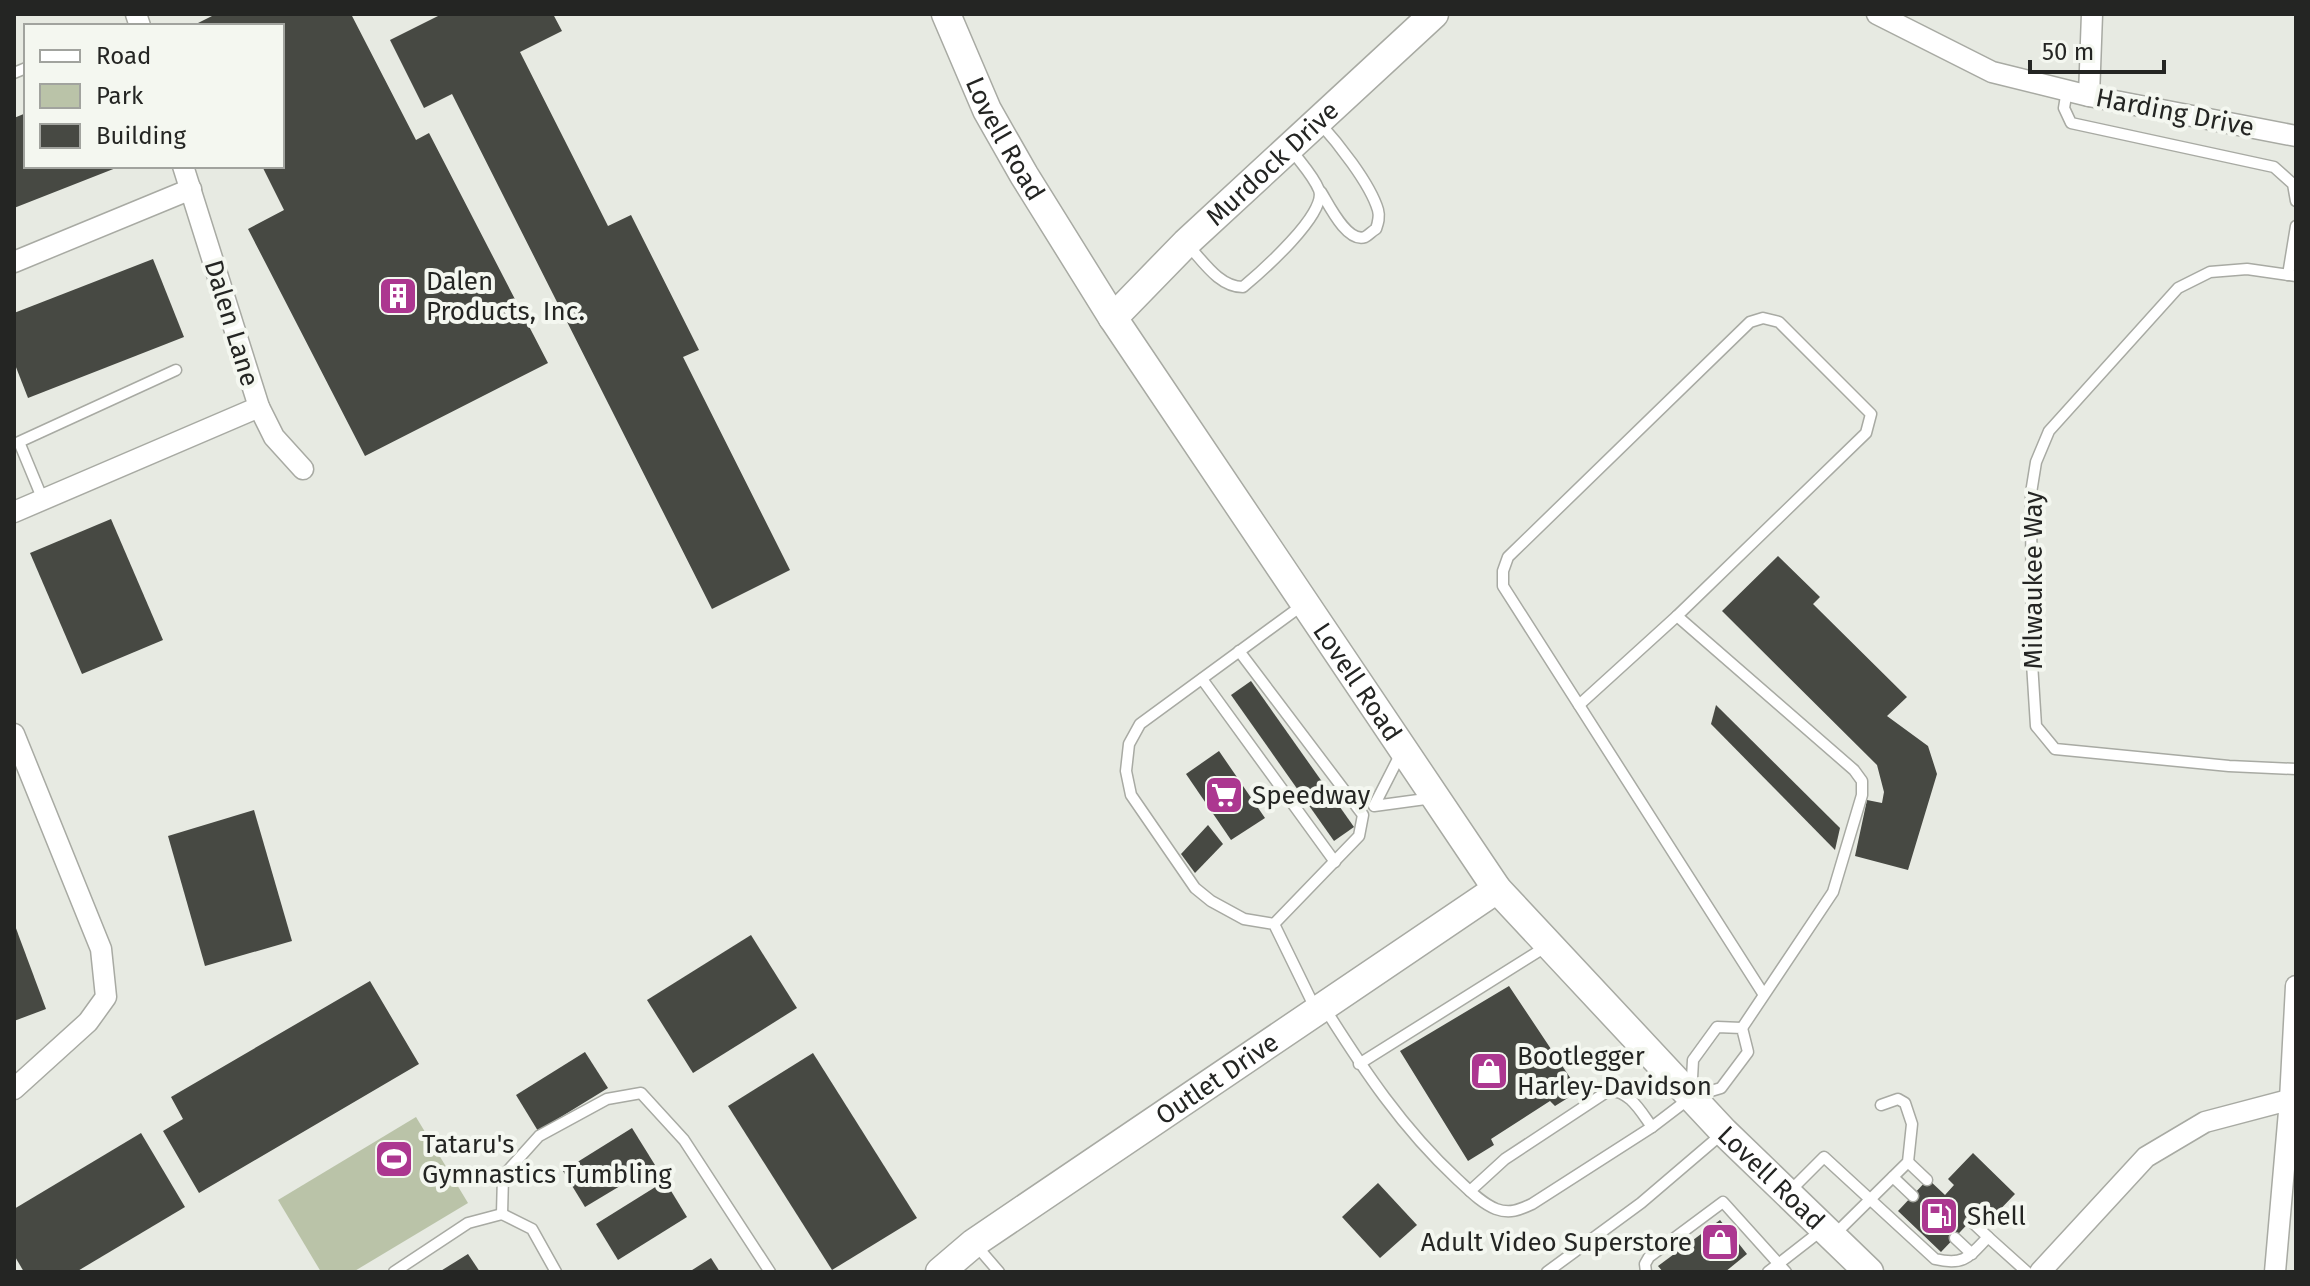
<svg xmlns="http://www.w3.org/2000/svg" width="2310" height="1286" font-family="'Fira Sans',sans-serif">
<rect width="100%" height="100%" fill="#e7eae2"/>
<polygon fill="#bac3a8" points="416,1117 468,1203 353,1272 321,1272 278,1200"/>
<g fill="#474943">
<polygon points="216,14 351,14 416,140 429,133 548,363 365,456 248,229 284,210 262,166 282,166 282,26 192,26"/>
<polygon points="442,14 553,14 562,31 520,52 608,226 631,215 699,350 683,357 790,570 712,609 452,94 424,108 390,40"/>
<polygon points="26,113 26,166 121,166 14,208 14,118"/>
<polygon points="153,259 184,337 28,398 14,362 14,313"/>
<polygon points="111,519 163,640 82,674 30,553"/>
<polygon points="1778,556 1820,597 1813,604 1907,697 1887,716 1928,746 1937,774 1908,870 1855,856 1867,800 1882,803 1884,792 1877,765 1722,611"/>
<polygon points="1251,681 1354,827 1334,841 1231,695"/>
<polygon points="1716,705 1840,828 1835,850 1711,724"/>
<polygon points="1219,751 1265,818 1231,840 1186,774"/>
<polygon points="254,810 292,941 205,966 168,836"/>
<polygon points="1208,825 1223,844 1195,873 1181,854"/>
<polygon points="14,923 46,1009 14,1021"/>
<polygon points="751,935 797,1008 693,1073 647,1000"/>
<polygon points="370,981 419,1064 199,1193 163,1131 183,1119 171,1097"/>
<polygon points="1509,986 1579,1091 1555,1106 1550,1101 1491,1139 1494,1145 1468,1161 1400,1051"/>
<polygon points="585,1052 608,1088 538,1131 516,1095"/>
<polygon points="813,1053 917,1218 832,1270 728,1106"/>
<polygon points="632,1128 655,1165 585,1207 563,1171"/>
<polygon points="141,1133 185,1207 76,1272 24,1272 14,1255 14,1209"/>
<polygon points="1973,1153 2015,1194 1990,1220 1981,1210 1941,1252 1898,1211 1928,1179 1945,1195 1954,1185 1948,1179"/>
<polygon points="665,1181 687,1217 618,1260 596,1224"/>
<polygon points="1378,1183 1417,1225 1380,1258 1342,1217"/>
<polygon points="1720,1220 1747,1254 1725,1272 1663,1272 1658,1266"/>
<polygon points="468,1254 480,1272 439,1272"/>
<polygon points="711,1258 720,1272 689,1272"/>
</g>
<g fill="none" stroke-linecap="round" stroke-linejoin="round">
<defs>
<g id="lane">
<polyline points="14,73 26,68"/>
<polyline points="2067,90 2064,108 2071,123 2274,167 2293,184 2296,201"/>
<path d="M1318,121C1337,142 1370,183 1378,210C1380,217 1378,223 1376,229C1372,231 1369,235 1365,237C1347,243 1329,205 1321,192"/>
<path d="M1187,244C1203,261 1219,287 1243,287C1261,272 1328,213 1319,190C1313,175 1299,161 1290,148"/>
<polyline points="2288,275 2296,226"/>
<polyline points="2296,276 2247,269 2210,272 2178,288 2049,431 2036,462 2031,493 2032,663 2036,726 2055,749 2229,766 2296,769"/>
<polyline points="43,500 19,442 176,370"/>
<polyline points="1304,604 1140,724 1129,744 1126,771 1131,795 1195,888 1211,901 1244,919 1274,924 1315,1008"/>
<polyline points="1239,651 1363,815 1359,836 1274,924"/>
<polyline points="1202,679 1335,862"/>
<polyline points="1579,705 1677,616"/>
<polyline points="1402,751 1374,806 1433,798"/>
<path d="M1324,1007C1363,1069 1402,1128 1457,1179C1468,1189 1481,1203 1496,1209C1510,1214 1519,1210 1532,1204L1652,1127L1690,1098"/>
<polygon points="1717,1027 1742,1028 1748,1052 1721,1088 1691,1097 1693,1060"/>
<polyline points="1742,1028 1833,892 1862,795 1862,781 1854,770 1677,616 1866,433 1871,414 1779,322 1763,318 1750,322 1508,557 1503,571 1503,586 1764,995"/>
<polyline points="1359,1064 1547,946"/>
<polyline points="1908,1162 1927,1180"/>
<polyline points="1893,1177 1913,1196"/>
<path d="M1470,1191L1505,1159L1608,1091C1629,1089 1641,1112 1652,1127"/>
<path d="M1789,1192L1824,1157L1935,1259C1964,1266 1969,1257 1988,1237L2027,1272"/>
<polyline points="502,1214 503,1176 539,1136 607,1099 641,1093 684,1140 770,1272"/>
<polyline points="1971,1221 1988,1237"/>
<polyline points="1834,1235 1908,1162 1912,1124 1905,1103 1898,1099 1881,1105"/>
<polyline points="1955,1238 1972,1254"/>
<polyline points="974,1243 999,1272"/>
<polyline points="394,1272 468,1223 502,1214 532,1229 556,1272"/>
<polyline points="1547,1272 1641,1203 1723,1133"/>
<polyline points="1646,1272 1645,1264 1649,1257 1723,1202 1786,1272"/>
<polyline points="1768,1272 1822,1230"/>
</g>
<g id="street">
<polyline points="136,14 140,26"/>
<polyline points="1877,14 1992,72 2089,96 2296,136"/>
<polyline points="2089,96 2092,14"/>
<polyline points="183,166 259,407 274,437 303,469"/>
<polyline points="14,262 191,189"/>
<polyline points="14,512 259,407"/>
<polyline points="14,734 101,949 106,997 88,1022 14,1089"/>
<polyline points="2040,1272 2146,1157 2205,1122 2296,1098"/>
<polyline points="2275,1272 2290,1100 2296,986"/>
</g>
<g id="secondary">
<path id="s1" d="M946,14L987,110L1024,175L1113,318L1497,889L1724,1132L1869,1272"/>
<path id="s2" d="M1113,318L1186,243L1434,14"/>
<path id="s3" d="M940,1272L974,1243L1497,889"/>
</g>
</defs>
<use href="#lane" stroke="#a8aaa3" stroke-width="13"/>
<use href="#street" stroke="#a8aaa3" stroke-width="23"/>
<use href="#secondary" stroke="#a8aaa3" stroke-width="31"/>
<use href="#lane" stroke="#fff" stroke-width="10"/>
<use href="#street" stroke="#fff" stroke-width="20"/>
<use href="#secondary" stroke="#fff" stroke-width="28"/>
</g>
<defs>
<symbol id="building-square" viewBox="-11 -11 22 22"><rect x="-9" y="-9" width="18" height="18" rx="4" fill="#ac3790" stroke="#f4f7f0"/><path d="M-4-6H4V6H1V3H-1V6H-4ZM-2.5-4.3h1.7v1.8h-1.7ZM.8-4.3h1.7v1.8H.8ZM-2.5-1h1.7V.8h-1.7ZM.8-1h1.7V.8H.8Z" fill="#fff"/></symbol>
<symbol id="supermarket-square" viewBox="-11 -11 22 22"><rect x="-9" y="-9" width="18" height="18" rx="4" fill="#ac3790" stroke="#f4f7f0"/><path d="M-6-5.5h2.5l.6 2H6L4.5 2H-2.5L-4.4-4H-6ZM-1.5 3.2a1.3 1.3 0 1 0 .1 0ZM3 3.2a1.3 1.3 0 1 0 .1 0Z" fill="#fff"/></symbol>
<symbol id="shop-square" viewBox="-11 -11 22 22"><rect x="-9" y="-9" width="18" height="18" rx="4" fill="#ac3790" stroke="#f4f7f0"/><path d="M-5-2.5h2.3a2.7 3.5 0 0 1 5.4 0H5L5.5 6h-11ZM-1.5-2.5h3a1.5 2.3 0 0 0-3 0Z" fill="#fff"/></symbol>
<symbol id="stadium-square" viewBox="-11 -11 22 22"><rect x="-9" y="-9" width="18" height="18" rx="4" fill="#ac3790" stroke="#f4f7f0"/><path d="M0-5a6.5 5 0 1 0 0 10a6.5 5 0 1 0 0-10ZM-3.5-1.8h7v3.6h-7Z" fill="#fff"/></symbol>
<symbol id="fuel-square" viewBox="-11 -11 22 22"><rect x="-9" y="-9" width="18" height="18" rx="4" fill="#ac3790" stroke="#f4f7f0"/><path d="M-5.5-6h7V0h2V4h1.3V-2.5L3-4.5l.8-.8L6-3V5H2.5V1h-1V6h-7ZM-4.2-4.7v3.2H.2V-4.7Z" fill="#fff"/></symbol>
</defs>
<g fill-rule="evenodd">
<use href="#building-square" x="376" y="274" width="44" height="44"/>
<use href="#supermarket-square" x="1202" y="773" width="44" height="44"/>
<use href="#shop-square" x="1467" y="1049" width="44" height="44"/>
<use href="#stadium-square" x="372" y="1137" width="44" height="44"/>
<use href="#fuel-square" x="1917" y="1194" width="44" height="44"/>
<use href="#shop-square" x="1698" y="1220" width="44" height="44"/>
</g>
<g text-anchor="middle" stroke-width="8" stroke-linejoin="round" paint-order="stroke">
<g font-size="26" fill="#242523" stroke="#f4f7f0">
<text transform="translate(2175 112) rotate(11)" y="9">Harding Drive</text>
<text dy="9" stroke="none"><textPath href="#s1" startOffset="138">Lovell Road</textPath></text>
<text dy="9" stroke="none"><textPath href="#s2" startOffset="222">Murdock Drive</textPath></text>
<text transform="translate(232 323) rotate(73)" y="9">Dalen Lane</text>
<text transform="translate(2033 580) rotate(-90)" y="9">Milwaukee Way</text>
<text dy="9" stroke="none"><textPath href="#s1" startOffset="786">Lovell Road</textPath></text>
<text dy="9" stroke="none"><textPath href="#s3" startOffset="338">Outlet Drive</textPath></text>
<text dy="9" stroke="none"><textPath href="#s1" startOffset="1434">Lovell Road</textPath></text>
</g>
<g font-size="26" fill="#242523" stroke="#f4f7f0" text-anchor="start">
<text x="426" y="290">Dalen<tspan x="426" dy="30">Products, Inc.</tspan></text>
<text x="1252" y="804">Speedway</text>
<text x="1517" y="1065">Bootlegger<tspan x="1517" dy="30">Harley-Davidson</tspan></text>
<text x="422" y="1153">Tataru's<tspan x="422" dy="30">Gymnastics Tumbling</tspan></text>
<text x="1967" y="1225">Shell</text>
<text x="1692" y="1251" text-anchor="end">Adult Video Superstore</text>
</g>
</g>
<rect width="2310" height="1286" fill="none" stroke="#242523" stroke-width="32"/>
<rect x="24" y="24" width="260" height="144" fill="#f4f7f0" stroke="#a1a39e" stroke-width="2"/>
<rect x="40" y="50" width="40" height="12" fill="#ffffff" stroke="#a1a39e" stroke-width="2"/>
<text x="96" y="64" font-size="24" fill="#242523">Road</text>
<rect x="40" y="84" width="40" height="24" fill="#bac3a8" stroke="#a1a39e" stroke-width="2"/>
<text x="96" y="104" font-size="24" fill="#242523">Park</text>
<rect x="40" y="124" width="40" height="24" fill="#474943" stroke="#a1a39e" stroke-width="2"/>
<text x="96" y="144" font-size="24" fill="#242523">Building</text>
<path d="M2030 60v12h134v-12" fill="none" stroke="#242523" stroke-width="4"/>
<text x="2042" y="60" font-size="24" fill="#242523" stroke="#f4f7f0" stroke-width="6" paint-order="stroke">50 m</text>
</svg>
